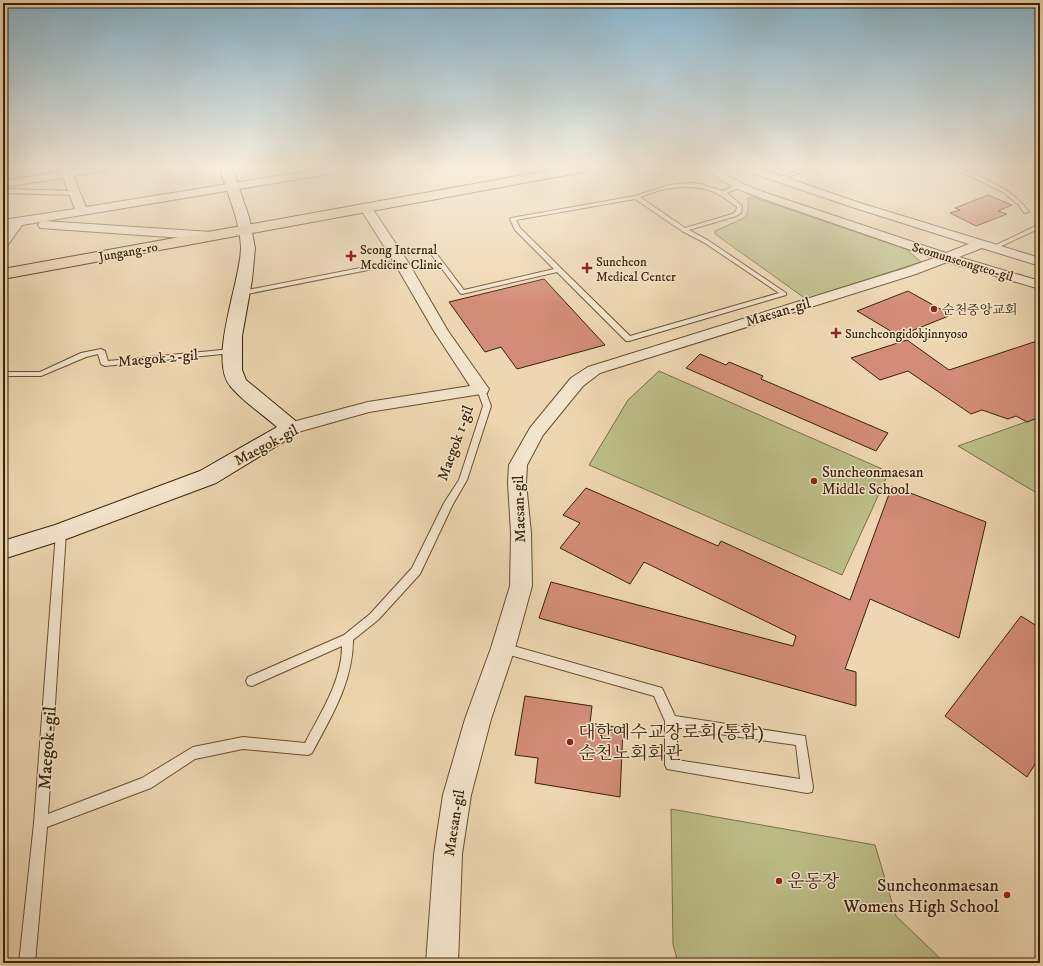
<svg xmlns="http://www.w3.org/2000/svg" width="1043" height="966" font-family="'IM FELL DW Pica','Noto Serif KR',serif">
<rect width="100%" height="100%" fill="#edd6b1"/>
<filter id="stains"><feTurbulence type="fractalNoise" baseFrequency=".005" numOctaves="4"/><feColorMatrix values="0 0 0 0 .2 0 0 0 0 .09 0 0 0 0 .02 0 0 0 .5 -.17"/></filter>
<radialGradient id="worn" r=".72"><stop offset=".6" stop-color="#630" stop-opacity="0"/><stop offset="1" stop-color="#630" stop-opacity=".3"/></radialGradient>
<g fill="#bdbd88" stroke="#7c7048">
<polygon points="748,198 755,198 906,249 921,262 806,299 715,234 715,231 746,217 748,209"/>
<polygon points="659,371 889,472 842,575 589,465 628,400"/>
<polygon points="1040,417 1040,495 958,446"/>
<polygon points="671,809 875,845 896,916 945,963 678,963 673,944"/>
</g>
<g fill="#d28c78" stroke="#3a2207">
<polygon points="988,195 1012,205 998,211 1007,214 976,226 950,213 960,210 955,208"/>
<polygon points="544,279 605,345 517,369 501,347 485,352 449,302"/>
<polygon points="908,291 951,315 899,336 857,311"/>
<polygon points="907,340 949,370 1040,340 1040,417 1027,422 1016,416 1008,419 982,410 971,414 908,371 880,380 851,358"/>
<polygon points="700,354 726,365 729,362 763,376 761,379 888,433 876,451 686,368"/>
<polygon points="892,486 986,522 959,638 870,599 845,669 856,672 856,706 539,618 551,582 793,646 796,636 644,562 630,584 560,548 580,523 563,515 586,488 718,546 721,541 850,600"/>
<polygon points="1021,616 1040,628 1040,756 1027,777 945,716"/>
<polygon points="525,696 592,706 590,723 623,728 620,797 535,783 538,758 515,755"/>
</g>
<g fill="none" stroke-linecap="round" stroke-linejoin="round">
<defs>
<g id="lane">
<polygon points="805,168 812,168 780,180 775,179"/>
<path d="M953,168H959C985,179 1012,188 1029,212L1024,213L1019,205L1003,192Z"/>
<polygon points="1023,168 1029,168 1040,173 1040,177"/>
<path d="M689,183L700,184L723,191L737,185H741V187L727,193L742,206L741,213L736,216L689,230L709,241L786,293V295L629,341H626L557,272L462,294L460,293L428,250L433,249L464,290L554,269L515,230L510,219L511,218L635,196L669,185ZM679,187C706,186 717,191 737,207L736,211L732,214L685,228L640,197L660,190ZM635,199L682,231L705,243L779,293L630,336L520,228L516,220Z"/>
<polygon points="3,189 75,191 78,193 75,195 3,193"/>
<polygon points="1040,224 1040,228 995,249 990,248"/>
<polygon points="401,260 403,261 403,263 242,295 239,293 242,291"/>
<polygon points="101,349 105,351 108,361 232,349 236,351 232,353 105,366 101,364 98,354 86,357 41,376 3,376 3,372 40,372 81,353"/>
<path d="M478,387H484L491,406L467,480L453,504L420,574L378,620L353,640C353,682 331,717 312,753L308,755L243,749L195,759L151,788L47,827L35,963H19L34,823L56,532L58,529H64L66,532L48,814L142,778L193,747L243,737L305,743C321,712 342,681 342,646L252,686L248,685L246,681L248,677L344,635L370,614L412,568L444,503L459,480L483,406L477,389Z"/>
<path d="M503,643L662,688L675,716L805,736L813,787L812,792L807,793L667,769L665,765V721L654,696L503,653L499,651L497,648L499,645ZM677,728L796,745L800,779L677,760Z"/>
</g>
<g id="street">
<polygon points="62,168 72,168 72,170 109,168 104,171 73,176 86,207 327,168 352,168 347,171 22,225 7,246 3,247 3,234 8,227 3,228 3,220 75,209 63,178 3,187 3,181 62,171"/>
<polygon points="702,168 715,168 743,184 766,193 946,253 969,244 852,207 743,170 742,168 758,168 860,203 1040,258 1040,266 982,248 959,257 1040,281 1040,289 947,262 916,274 600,373 583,386 543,435 527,465 526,483 531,533 532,586 515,648 491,719 471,795 462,854 458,963 426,963 434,854 443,795 465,719 491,648 510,586 511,533 508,483 509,465 530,428 571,378 588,367 906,268 934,258 758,197 735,188"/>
<polygon points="366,204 372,208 408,262 448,331 489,389 487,393 481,394 369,412 291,434 285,432 282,428 285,424 368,402 470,386 434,331 394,262 360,208"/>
<polygon points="44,221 212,232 218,236 212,240 40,228 38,225 40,222"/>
</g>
<path id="secondary" d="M220,168H232L249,217L255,248L252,280L242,336V370L246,380L298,423L301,428L298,433L216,483L69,538L3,559V541L55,525L200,471L277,427C262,414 244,402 231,387C207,360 241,282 241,247C240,220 227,194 220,168Z"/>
<polygon id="primary" points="562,168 589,168 583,172 3,279 3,269"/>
</defs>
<use href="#lane" stroke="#674f32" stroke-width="2"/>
<use href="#street" stroke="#674f32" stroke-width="2"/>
<use href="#secondary" stroke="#3a2207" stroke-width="2"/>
<use href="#primary" stroke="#3a2207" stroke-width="2"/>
<use href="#lane" fill="#f3e4cc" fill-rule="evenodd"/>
<use href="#street" fill="#f3e4cc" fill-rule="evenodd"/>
<use href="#secondary" fill="#f3e4cc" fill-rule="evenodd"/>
<use href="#primary" fill="#edd6b1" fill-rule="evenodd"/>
</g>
<linearGradient id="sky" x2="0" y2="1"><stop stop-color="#88b6cf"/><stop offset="0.55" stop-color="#f7eddc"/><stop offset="1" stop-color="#f7eddc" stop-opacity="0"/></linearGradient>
<rect width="1043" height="303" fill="url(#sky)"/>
<g fill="#8f2418" stroke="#f3e4cc" stroke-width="1.5">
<path d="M349 250h4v4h4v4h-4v4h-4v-4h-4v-4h4z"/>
<path d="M585 262h4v4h4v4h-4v4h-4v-4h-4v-4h4z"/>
<circle cx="934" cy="309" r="4"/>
<path d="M834 327h4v4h4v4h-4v4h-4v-4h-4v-4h4z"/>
<circle cx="814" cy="481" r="4"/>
<circle cx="570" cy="742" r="4"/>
<circle cx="779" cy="881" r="4"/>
<circle cx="1007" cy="895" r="4"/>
</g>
<g text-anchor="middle" stroke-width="3" stroke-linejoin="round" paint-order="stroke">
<g font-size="13" fill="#3a2207" stroke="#f3e4cc" text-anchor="start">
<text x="360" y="254">Seong Internal<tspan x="360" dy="15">Medicine Clinic</tspan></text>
<text x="596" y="266">Suncheon<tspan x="596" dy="15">Medical Center</tspan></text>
<text x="942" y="314">순천중앙교회</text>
<text x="845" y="338">Suncheongidokjinnyoso</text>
</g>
<g font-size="13" fill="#3a2207" stroke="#f3e4cc">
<text transform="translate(128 251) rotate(-10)" y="5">Jungang-ro</text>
<text transform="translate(963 261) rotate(17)" y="5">Seomunseongteo-gil</text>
</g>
<g font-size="15" fill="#3a2207" stroke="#f3e4cc">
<text transform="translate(778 312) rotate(-17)" y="5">Maesan-gil</text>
<text transform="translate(158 358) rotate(-5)" y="5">Maegok 2-gil</text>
<text transform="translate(455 443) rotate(-70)" y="5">Maegok 1-gil</text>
<text transform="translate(266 445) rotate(-28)" y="5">Maegok-gil</text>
<text transform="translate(519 509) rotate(-92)" y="5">Maesan-gil</text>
<text transform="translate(454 823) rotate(-81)" y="5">Maesan-gil</text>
</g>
<g font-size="15" fill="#3a2207" stroke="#f3e4cc" text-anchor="start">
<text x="822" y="477">Suncheonmaesan<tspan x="822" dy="17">Middle School</tspan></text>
</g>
<g font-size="18" fill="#3a2207" stroke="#f3e4cc" text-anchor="start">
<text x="578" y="738">대한예수교장로회(통합)<tspan x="578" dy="21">순천노회회관</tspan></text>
<text x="787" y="887">운동장</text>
<text x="999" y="891" text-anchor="end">Suncheonmaesan<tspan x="999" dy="21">Womens High School</tspan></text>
</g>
<g font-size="18" fill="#3a2207" stroke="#f3e4cc">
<text transform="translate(47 748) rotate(-86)" y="6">Maegok-gil</text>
</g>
</g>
<rect width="1043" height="966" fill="none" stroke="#edd6b1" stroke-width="16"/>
<rect x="4" y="4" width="1035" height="958" fill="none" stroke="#3a2207" stroke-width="2"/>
<rect x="8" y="8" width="1027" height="950" fill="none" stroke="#3a2207"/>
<rect width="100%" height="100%" filter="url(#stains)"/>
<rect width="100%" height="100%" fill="url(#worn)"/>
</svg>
